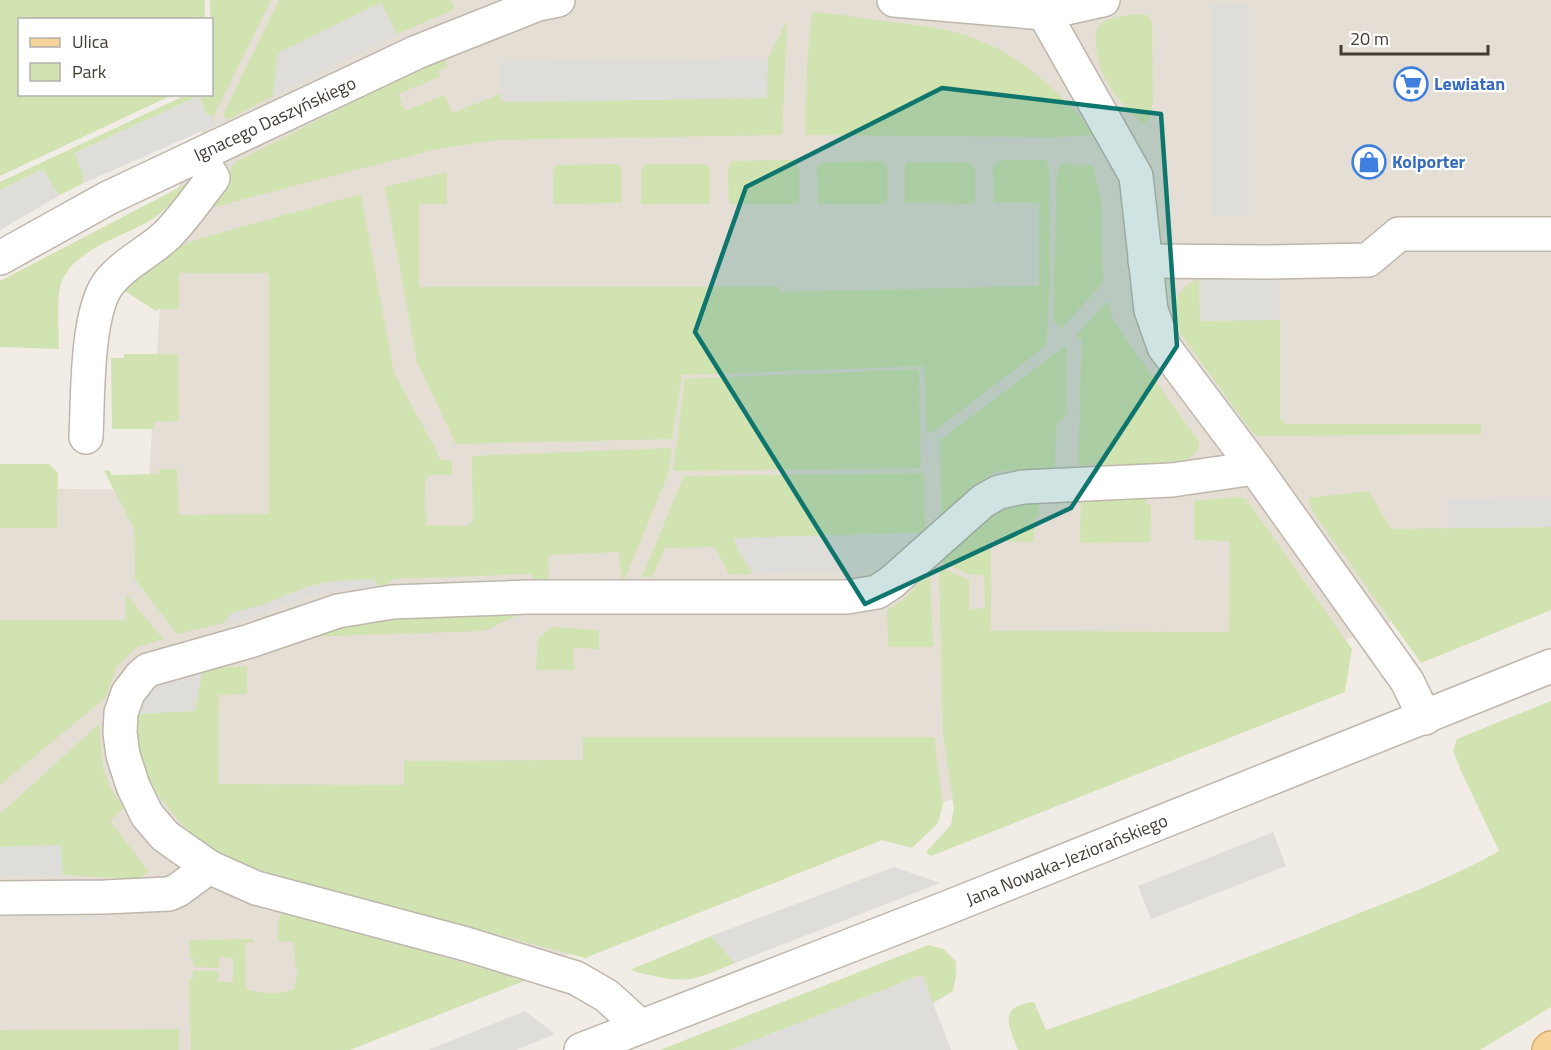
<svg xmlns="http://www.w3.org/2000/svg" width="1551" height="1050" font-family="'Titillium Web',sans-serif">
<rect width="100%" height="100%" fill="#f1ece5"/>
<polygon fill="#e5ded4" points="253,0 1551,0 1551,557 330,1050 0,1050 0,488 148,490 166,217 250,18"/>
<g fill="#d1e3b1">
<polygon points="0,0 205,0 205,19 20,20 20,94 172,95 0,176"/>
<polygon points="210,0 271,0 213,117 205,112 199,96 75,153 82,169 84,181 82,184 60,195 55,190 43,169 0,190 0,182 186,95 212,94"/>
<polygon points="279,0 451,0 455,9 397,34 381,3 278,53 273,96 227,120 223,115"/>
<path d="M812,12C833,13 854,17 875,20C910,24 947,27 979,40C1025,59 1065,96 1095,135L1056,137L805,135L807,64Z"/>
<path d="M1138,14L1147,15L1152,21L1153,102L1150,119L1143,124C1119,103 1098,77 1096,45C1095,36 1095,29 1102,23C1110,16 1127,16 1138,14Z"/>
<polygon points="787,21 782,135 498,140 437,149 210,208 232,166 239,160 381,88 445,58 447,67 438,71 440,77 398,94 405,111 444,95 453,113 500,94 503,102 766,98 768,58"/>
<polygon points="793,160 799,167 799,204 729,204 728,168 732,161"/>
<polygon points="1003,160 1044,160 1049,164 1050,283 1046,346 933,432 927,432 924,366 682,375 672,439 456,444 417,362 385,187 447,172 447,204 419,204 419,287 779,287 781,292 1039,286 1039,203 994,203 993,168 995,163"/>
<polygon points="883,161 887,168 887,204 818,204 817,168 822,162"/>
<polygon points="908,162 967,162 975,168 975,204 905,203 905,168"/>
<polygon points="616,164 622,168 622,203 553,204 553,171 557,165"/>
<polygon points="645,164 704,164 710,168 710,204 641,204 641,171"/>
<polygon points="1061,164 1093,165 1101,200 1103,283 1062,328 1053,320 1057,173"/>
<path d="M186,184C177,198 165,211 151,220C121,238 75,248 61,283C56,298 59,332 59,349L0,347V281Z"/>
<polygon points="361,194 394,373 436,450 439,459 452,461 452,475 430,475 425,480 426,525 467,526 473,521 472,456 672,448 668,474 625,578 622,579 619,552 548,555 549,581 535,582 531,574 393,579 386,587 379,587 333,581 306,587 263,605 231,613 224,623 177,634 135,579 134,528 104,471 110,470 111,475 159,474 159,469 177,469 179,515 269,514 269,273 179,273 179,309 158,309 156,311 120,288 167,252 198,239"/>
<path d="M1199,278L1200,321L1280,320V417L1285,424H1481L1482,434L1259,436L1253,433L1182,336C1169,308 1171,293 1199,278Z"/>
<polygon points="1107,301 1113,318 1121,332 1199,442 1199,448 1189,459 1158,464 1078,465 1082,340 1076,336"/>
<polygon points="1065,346 1067,349 1067,415 1056,425 1055,469 1000,471 991,474 941,514 940,440"/>
<polygon points="124,354 178,354 179,421 154,422 154,429 112,429 111,358 124,358"/>
<polygon points="919,369 921,468 673,471 685,379"/>
<polygon points="0,464 49,464 58,473 57,528 0,528"/>
<polygon points="924,473 925,529 921,533 735,538 737,548 753,574 729,575 715,547 665,548 652,577 642,577 684,476"/>
<polygon points="1369,491 1391,529 1551,527 1551,610 1421,663 1311,509 1309,498"/>
<polygon points="1240,497 1247,500 1352,649 1345,692 931,856 926,852 951,825 954,808 943,733 939,567 969,580 969,609 985,608 984,575 971,575 941,562 943,557 997,511 1018,504 1039,501 1039,517 1035,519 1034,542 991,541 991,631 1229,632 1230,541 1194,540 1194,501"/>
<polygon points="1146,498 1146,504 1151,504 1150,542 1080,543 1081,499"/>
<polygon points="930,571 933,647 888,647 887,611 906,597"/>
<polygon points="126,594 163,639 135,648 117,667 105,698 0,785 0,620 126,620"/>
<polygon points="520,614 484,631 304,637 369,618"/>
<polygon points="551,627 599,630 599,649 574,648 574,670 536,670 538,639"/>
<polygon points="247,666 247,694 219,695 218,784 404,785 404,761 583,760 583,737 934,737 943,804 938,823 912,848 882,840 585,958 288,879 216,855 181,823 158,795 141,764 135,738 138,714 203,669"/>
<path d="M1551,701V1007L1480,1050H1018C1008,1024 998,1006 1034,1002L1046,1030C1145,996 1243,960 1340,921C1394,899 1449,880 1499,851L1461,771L1453,750L1457,739Z"/>
<polygon points="99,724 103,768 111,789 124,808 110,821 149,872 138,879 63,875 60,845 0,847 0,814"/>
<path d="M288,913L495,972L524,981L350,1050H191L189,979H193V971H219L218,982H233V958L220,957L219,968L194,967L193,958H190V940L254,939V942L245,943L246,989C260,994 280,995 294,989L298,968L295,966L294,942L278,941V920L281,914Z"/>
<path d="M711,936L735,963C722,968 708,975 695,978C675,983 649,975 630,970Z"/>
<polygon points="928,945 943,949 956,961 956,976 953,991 933,1003 922,975 730,1050 660,1050"/>
<polygon points="179,1029 179,1050 0,1050 0,1030"/>
</g>
<g fill="#dfddda">
<polygon points="381,3 397,34 273,96 278,53"/>
<polygon points="1212,4 1249,5 1249,217 1212,217"/>
<polygon points="768,58 767,98 503,102 500,62"/>
<polygon points="199,96 205,112 213,117 217,124 82,184 84,177 75,153"/>
<polygon points="43,169 55,190 60,195 0,230 0,190"/>
<polygon points="1279,277 1280,320 1200,321 1199,278"/>
<polygon points="1551,498 1551,527 1448,528 1447,499"/>
<polygon points="921,533 888,567 882,570 753,574 737,548 734,538"/>
<polygon points="373,579 379,587 322,592 233,623 224,623 231,613 263,605 306,588 333,581"/>
<polygon points="203,669 195,711 138,714 143,695 154,682"/>
<polygon points="1273,832 1286,866 1151,919 1138,886"/>
<polygon points="61,845 63,875 0,875 0,847"/>
<polygon points="894,867 940,883 735,963 711,936"/>
<polygon points="922,975 951,1050 730,1050"/>
<polygon points="525,1011 555,1034 516,1050 428,1050"/>
</g>
<g fill="none" stroke-linecap="round" stroke-linejoin="round">
<defs>
<g id="minor">
<polyline points="894,0 1044,13 1103,0"/>
<polyline points="1044,13 1136,176 1151,310 1164,347 1255,468 1407,681 1425,718"/>
<polyline points="0,258 108,198 417,52 538,4 558,0"/>
<polyline points="1145,261 1266,262 1368,260 1399,234 1551,234"/>
<path d="M86,437C88,398 86,315 108,284C124,263 148,253 167,235C184,218 198,197 213,178L199,155"/>
<polyline points="0,898 104,897 169,894 178,890 209,867"/>
<polyline points="640,1026 607,996 576,978 466,944 256,888 209,867 165,836 147,815 133,786 123,755 120,733 121,713 128,693 141,676 148,670 250,641 338,611 392,602 528,597 847,597 877,592 892,582 983,501 999,492 1023,487 1172,480 1255,468"/>
</g>
<polyline id="tertiary" points="581,1050 944,909 1551,666"/>
<polyline id="primary" points="1549,1050 1551,1048"/>
</defs>
<use href="#minor" stroke="#bfb6ac" stroke-width="36"/>
<use href="#tertiary" stroke="#bfb6ac" stroke-width="36"/>
<use href="#primary" stroke="#daae6a" stroke-width="36"/>
<use href="#minor" stroke="#fff" stroke-width="33"/>
<use href="#tertiary" stroke="#fff" stroke-width="33"/>
<use href="#primary" stroke="#f6d399" stroke-width="33"/>
</g>
<path fill="#0f766e" fill-opacity="0.2" stroke="#0f766e" stroke-width="4.5" stroke-linejoin="round" d="M942,88L1161,114L1177,346L1071,508L865,604L695,332L746,187Z"/>
<defs>
<symbol id="supermarket-ring" viewBox="-11 -11 22 22"><circle r="9.5" fill="#fff" stroke="#3f7fe0" stroke-width="1.5"/><path d="M-6-5.5h2.5l.6 2H6L4.5 2H-2.5L-4.4-4H-6ZM-1.5 3.2a1.3 1.3 0 1 0 .1 0ZM3 3.2a1.3 1.3 0 1 0 .1 0Z" fill="#3f7fe0"/></symbol>
<symbol id="shop-ring" viewBox="-11 -11 22 22"><circle r="9.5" fill="#fff" stroke="#3f7fe0" stroke-width="1.5"/><path d="M-5-2.5h2.3a2.7 3.5 0 0 1 5.4 0H5L5.5 6h-11ZM-1.5-2.5h3a1.5 2.3 0 0 0-3 0Z" fill="#3f7fe0"/></symbol>
</defs>
<g fill-rule="evenodd">
<use href="#supermarket-ring" x="1392" y="65" width="38" height="38"/>
<use href="#shop-ring" x="1350" y="143" width="38" height="38"/>
</g>
<g text-anchor="middle" stroke-width="4.5" stroke-linejoin="round" paint-order="stroke">
<g font-size="18" font-weight="bold" fill="#366cbe" stroke="#fff" text-anchor="start">
<text x="1434" y="90">Lewiatan</text>
<text x="1392" y="168">Kolporter</text>
</g>
<g font-size="18" fill="#433c35" stroke="#fff">
<text transform="translate(275 119) rotate(-25)" y="6">Ignacego Daszyńskiego</text>
<text transform="translate(1067 860) rotate(-22)" y="6">Jana Nowaka-Jeziorańskiego</text>
</g>
</g>
<rect x="18" y="18" width="195" height="78" fill="#ffffff" stroke="#b4b1ae" stroke-width="1.5"/>
<rect x="30" y="38" width="30" height="9" fill="#f6d399" stroke="#b4b1ae" stroke-width="1.5"/>
<text x="72" y="48" font-size="18" fill="#433c35">Ulica</text>
<rect x="30" y="63" width="30" height="18" fill="#d1e3b1" stroke="#b4b1ae" stroke-width="1.5"/>
<text x="72" y="78" font-size="18" fill="#433c35">Park</text>
<path d="M1341 45v9h147v-9" fill="none" stroke="#433c35" stroke-width="3"/>
<text x="1350" y="45" font-size="18" fill="#433c35" stroke="#ffffff" stroke-width="4.5" paint-order="stroke">20 m</text>
</svg>
